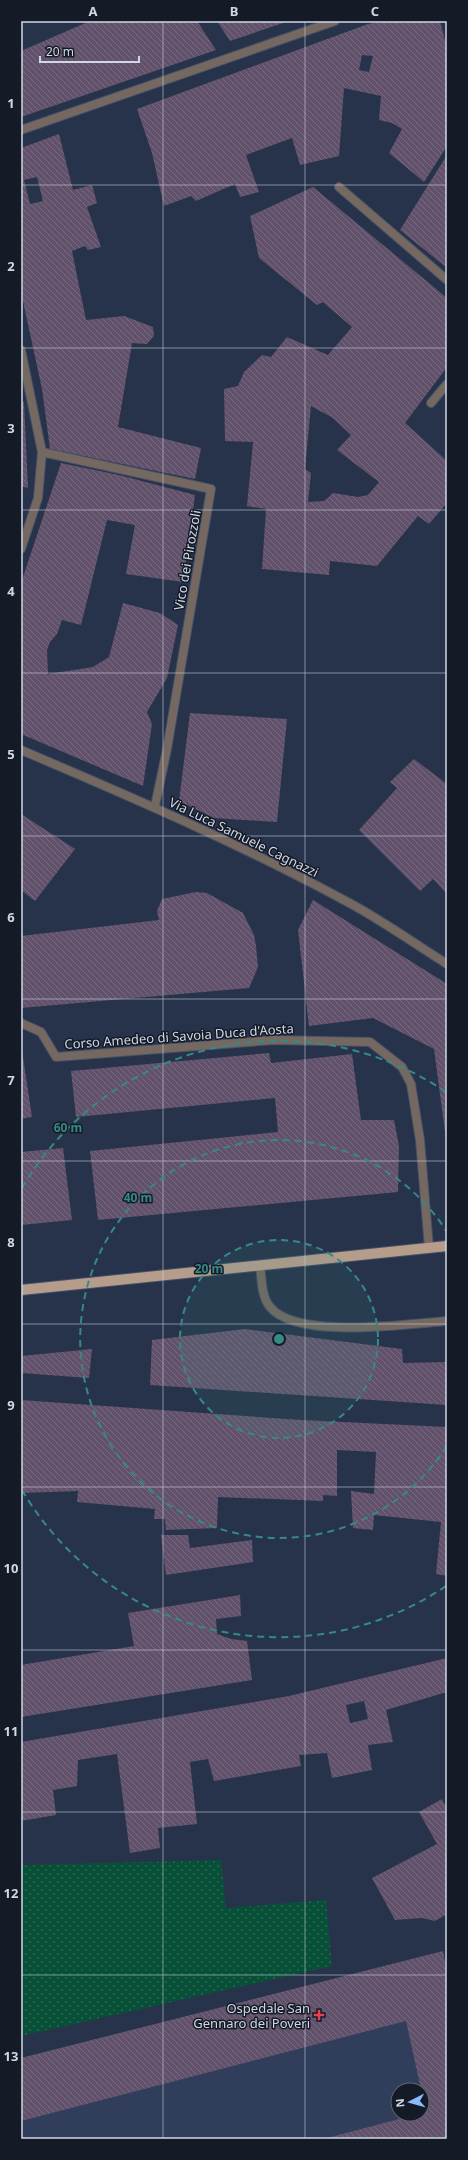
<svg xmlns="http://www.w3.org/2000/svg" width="468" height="2160" font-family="'Noto Sans',sans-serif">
<defs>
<pattern id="garden-dots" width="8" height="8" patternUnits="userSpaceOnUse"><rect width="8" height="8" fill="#075037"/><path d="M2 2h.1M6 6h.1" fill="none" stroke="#2a6854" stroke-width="1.8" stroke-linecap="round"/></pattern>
<pattern id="building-back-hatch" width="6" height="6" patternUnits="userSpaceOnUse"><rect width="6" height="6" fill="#61516b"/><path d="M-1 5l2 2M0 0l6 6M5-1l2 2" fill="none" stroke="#776980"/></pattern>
</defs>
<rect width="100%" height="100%" fill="#27334b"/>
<path fill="#303e5b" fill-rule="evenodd" d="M443,1951L447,1971V2139H21V2058ZM398,2090H422V2114H398Z"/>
<polygon fill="url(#garden-dots)" points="221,1860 226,1908 326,1900 332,1966 21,2036 21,1865"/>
<g fill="url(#building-back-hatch)" fill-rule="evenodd">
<polygon points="90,21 197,21 216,50 21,117 21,51"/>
<polygon points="217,21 289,21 230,41"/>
<path d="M384,21H440L447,48V146L424,182L389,153L402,129L392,123L379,120L381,96L344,88L339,156L300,165L292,138L246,155L259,192L240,197L235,184L196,201L191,196L164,206L152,153L137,109L368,24ZM362,55L373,56L369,72L359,70Z"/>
<path d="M59,134L73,190L92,185L97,203L87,207L101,247L88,250L85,246L72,251L86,320L124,316L153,327L154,336L147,344L132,343L118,427L201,448L195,479L50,449L42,389L21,292V148ZM37,177L43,201L30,204L24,180Z"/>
<polygon points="447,155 447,268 400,230"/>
<path d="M313,187L447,298V367L405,423L447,461V503L429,524L418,516L377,566L330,561L329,575L262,569L266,509L247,506L253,442L225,441L224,389L238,386L244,372L262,355L271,357L287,337L328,355L352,327L323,302L317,305L259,258L250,216ZM311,406L333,418L351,435L337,450L379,482L368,495L358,497L333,493L324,501L308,502L311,473L305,469Z"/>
<polygon points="21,401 24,402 28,488 21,486"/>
<polygon points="61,463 119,475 195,495 183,582 126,574 135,525 107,520 81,625 62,620 57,634 50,642 47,650 48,674 93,667 109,657 123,603 160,613 178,625 167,678 147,712 152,724 143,786 21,734 21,583"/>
<polygon points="190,713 287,719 277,822 214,818 179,801"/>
<polygon points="414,759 447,784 447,894 433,879 420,891 359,830 397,788 390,782"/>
<polygon points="21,814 75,849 35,901 21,890"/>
<polygon points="196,892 207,893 243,913 254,935 256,946 258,967 249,988 21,1008 21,936 159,920 157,911 162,899"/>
<polygon points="313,900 447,984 447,1147 434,1049 373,1018 309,1026 298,930"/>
<polygon points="21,1044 32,1117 21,1119"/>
<polygon points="269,1053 271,1063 352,1054 361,1120 394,1120 399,1146 398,1192 98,1220 90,1151 278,1132 275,1098 76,1117 71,1071"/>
<polygon points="63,1148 72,1220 21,1225 21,1152"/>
<polygon points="245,1329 402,1349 403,1363 447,1362 447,1405 150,1385 152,1340"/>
<polygon points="92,1349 89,1378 21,1373 21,1356"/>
<polygon points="21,1400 301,1420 447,1427 447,1576 436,1574 441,1522 374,1515 373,1530 353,1528 351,1491 374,1494 376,1452 337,1450 337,1496 323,1495 323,1501 218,1497 217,1528 166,1530 165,1519 154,1519 155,1509 77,1502 78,1491 21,1493"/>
<polygon points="161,1535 188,1535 190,1548 252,1540 253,1562 166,1575"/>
<polygon points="240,1595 241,1616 216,1619 217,1634 231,1639 247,1641 252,1680 21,1717 21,1665 134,1646 128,1613"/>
<path d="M447,1658V1692L386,1710L393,1742L368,1745L372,1770L332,1778L327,1753L299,1755L301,1766L214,1781L208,1759L190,1762L197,1824L158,1828L160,1848L130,1853L117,1754L78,1760L77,1786L53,1790L56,1815L21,1821V1742L289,1696ZM364,1701L368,1719L350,1723L346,1705Z"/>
<polygon points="442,1799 447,1809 447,1914 435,1921 422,1918 395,1920 372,1878 437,1844 419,1812"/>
<polygon points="443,1951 447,1971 447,2139 323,2139 426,2112 406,2021 21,2121 21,2058"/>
</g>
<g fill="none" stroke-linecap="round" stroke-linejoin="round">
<defs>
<g id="service">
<polyline points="339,187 447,280"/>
<polyline points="431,403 447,384"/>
<polyline points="42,452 211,489 167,749 155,806"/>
</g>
<g id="minor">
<polyline points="21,130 335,21"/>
<polyline points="21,350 42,452 38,498 21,549"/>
<path d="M21,750C134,798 247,847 355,906C387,924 417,945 447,964"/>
<polyline points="21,1023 41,1032 56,1057 274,1040 370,1042 402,1067 411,1084 420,1140 429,1248"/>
<path d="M260,1266C262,1279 261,1296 270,1307C297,1340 407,1324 447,1321"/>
</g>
<polyline id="primary" points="21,1290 447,1246"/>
</defs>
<use href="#service" stroke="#455167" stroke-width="10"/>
<use href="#minor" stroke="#455167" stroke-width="10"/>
<use href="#primary" stroke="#455167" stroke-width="12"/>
<use href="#service" stroke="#756860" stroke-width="8"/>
<use href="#minor" stroke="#756860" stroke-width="8"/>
<use href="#primary" stroke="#b69d8b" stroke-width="10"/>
</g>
<path fill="none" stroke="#d0d8e7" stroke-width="1" stroke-opacity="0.55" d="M163,21V2139M305,21V2139M21,185H447M21,348H447M21,510H447M21,673H447M21,836H447M21,999H447M21,1161H447M21,1324H447M21,1487H447M21,1650H447M21,1812H447M21,1975H447"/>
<circle cx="279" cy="1339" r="99" fill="#368a86" fill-opacity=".12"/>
<g fill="none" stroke="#368a86" stroke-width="2" stroke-dasharray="7 5">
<circle cx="279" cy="1339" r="99"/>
<path d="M447 1446A199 199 0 1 1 447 1232"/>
<path d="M446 1586A298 298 0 0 1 22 1490M22 1188A298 298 0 0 1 446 1092"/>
</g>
<path fill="#e0444e" stroke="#151b26" stroke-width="1.5" d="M317 2009h4v4h4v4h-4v4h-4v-4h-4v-4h4z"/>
<g text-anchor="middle" stroke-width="3" stroke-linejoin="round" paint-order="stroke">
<g font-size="13" fill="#d0d8e7" stroke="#151b26">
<text transform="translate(187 560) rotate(-80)" y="5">Vico dei Pirozzoli</text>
<text transform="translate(244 837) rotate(26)" y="5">Via Luca Samuele Cagnazzi</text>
<text transform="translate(179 1036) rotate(-4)" y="5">Corso Amedeo di Savoia Duca d'Aosta</text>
</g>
<g font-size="13" fill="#d0d8e7" stroke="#151b26" text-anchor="end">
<text x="310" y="2013">Ospedale San<tspan x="310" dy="15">Gennaro dei Poveri</tspan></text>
</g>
</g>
<circle cx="279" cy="1339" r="6" fill="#368a86" stroke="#151b26" stroke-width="2"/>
<g font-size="12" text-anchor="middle" font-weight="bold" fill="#368a86" stroke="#151b26" stroke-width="3" stroke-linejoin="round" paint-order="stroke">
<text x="68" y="1132">60 m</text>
<text x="138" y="1202">40 m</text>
<text x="209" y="1273">20 m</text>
</g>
<rect width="468" height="2160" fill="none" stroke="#151b26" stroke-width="44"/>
<g transform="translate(410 2102) rotate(264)"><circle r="19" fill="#151b26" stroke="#606773"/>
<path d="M0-3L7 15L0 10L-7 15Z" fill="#88bafc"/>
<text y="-6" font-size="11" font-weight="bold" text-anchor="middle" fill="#d0d8e7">N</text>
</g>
<path d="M40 56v6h99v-6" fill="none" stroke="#d0d8e7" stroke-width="2"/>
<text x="46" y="56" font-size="12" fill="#d0d8e7" stroke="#151b26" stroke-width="3" paint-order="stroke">20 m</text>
<rect x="22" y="22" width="424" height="2116" fill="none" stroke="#d0d8e7" stroke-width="1.5"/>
<g font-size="13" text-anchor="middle" font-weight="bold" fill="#d0d8e7">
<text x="93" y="16">A</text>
<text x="234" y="16">B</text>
<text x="375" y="16">C</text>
<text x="11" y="108">1</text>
<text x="11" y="271">2</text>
<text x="11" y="433">3</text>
<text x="11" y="596">4</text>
<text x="11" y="759">5</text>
<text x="11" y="922">6</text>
<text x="11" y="1085">7</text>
<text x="11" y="1247">8</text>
<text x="11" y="1410">9</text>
<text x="11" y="1573">10</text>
<text x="11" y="1736">11</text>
<text x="11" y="1898">12</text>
<text x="11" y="2061">13</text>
</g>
</svg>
